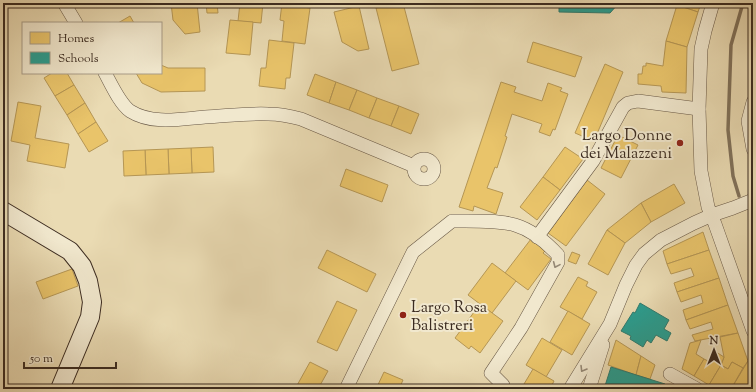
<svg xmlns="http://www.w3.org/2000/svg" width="756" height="392" font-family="'Sorts Mill Goudy',serif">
<rect width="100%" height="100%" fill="#eadbb3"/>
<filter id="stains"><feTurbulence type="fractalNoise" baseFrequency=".005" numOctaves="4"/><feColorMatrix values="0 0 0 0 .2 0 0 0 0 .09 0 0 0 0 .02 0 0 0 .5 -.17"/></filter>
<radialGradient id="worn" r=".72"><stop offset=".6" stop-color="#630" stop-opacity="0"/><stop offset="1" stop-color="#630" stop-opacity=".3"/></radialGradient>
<g fill="#e9c46a" stroke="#b59654">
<polygon points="171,3 197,3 200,32 185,34 173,20"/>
<polygon points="206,3 217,3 218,13 207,13"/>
<polygon points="240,3 263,3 261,23 238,21"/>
<polygon points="282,3 304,3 303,7 310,8 305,44 282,41 284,21 280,20"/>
<polygon points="397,3 403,3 419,64 392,71 376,8"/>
<polygon points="678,3 701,3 698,12 677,5"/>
<polygon points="677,5 698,12 687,47 666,41"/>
<polygon points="359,6 369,49 358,51 342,42 334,12"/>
<polygon points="130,16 134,23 118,23"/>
<polygon points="230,20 253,22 250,55 226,53"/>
<polygon points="269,40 294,43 290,78 286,78 285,89 259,86 261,68 266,68"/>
<polygon points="666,41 687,47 686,93 662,92 661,86 638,84 638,74 642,74 643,66 646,66 646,63 663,66"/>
<polygon points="533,42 582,57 575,77 527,62"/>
<polygon points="605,64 623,72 594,141 575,133"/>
<polygon points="161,65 168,68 205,68 205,91 161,92 142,83 136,73 161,73"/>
<polygon points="52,73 67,73 74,85 55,96 44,78"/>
<polygon points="315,74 336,82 329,103 307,95"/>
<polygon points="336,82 357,90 349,110 329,103"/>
<polygon points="501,82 516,87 514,92 542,101 548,83 562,88 560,91 568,94 555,130 553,129 550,136 539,132 542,124 512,114 505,136 507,137 497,168 495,167 487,188 503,193 496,214 474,206 473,211 459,207"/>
<polygon points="74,85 85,103 67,115 55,96"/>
<polygon points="357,90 377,98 369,118 349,110"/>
<polygon points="377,98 399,106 391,126 369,118"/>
<polygon points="18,102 41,106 35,138 69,144 65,168 27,161 30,145 11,141"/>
<polygon points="85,103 96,122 78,134 67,115"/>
<polygon points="399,106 419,114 411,134 391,126"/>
<polygon points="96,122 108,141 89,152 78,134"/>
<polygon points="618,135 638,145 621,178 601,168"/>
<polygon points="213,147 214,172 192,173 191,148"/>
<polygon points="565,147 583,159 560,190 543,177"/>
<polygon points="191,148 192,173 169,174 168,149"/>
<polygon points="168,149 169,174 146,175 145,150"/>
<polygon points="145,150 146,175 124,176 123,151"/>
<polygon points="346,169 388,185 382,202 340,186"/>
<polygon points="543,177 560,190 537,220 520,207"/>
<polygon points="587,180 605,194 566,246 548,233"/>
<polygon points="674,184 685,203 651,222 641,203"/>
<polygon points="641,203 651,222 625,243 607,230"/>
<polygon points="607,230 625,243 608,275 588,264"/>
<polygon points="703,232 709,250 667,264 663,251"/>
<polygon points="531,239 546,250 543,253 551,259 528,290 505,273"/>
<polygon points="327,250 376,274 367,292 318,268"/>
<polygon points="709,250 719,278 677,292 674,283 694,276 691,268 671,274 667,264"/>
<polygon points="572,252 580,255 576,264 568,261"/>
<polygon points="492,263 516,281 492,313 468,295"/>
<polygon points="72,269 78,286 43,299 36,282"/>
<polygon points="578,277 588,282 586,286 597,292 582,319 560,307"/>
<polygon points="719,278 728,305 686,320 683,310 703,303 701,295 681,302 677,292"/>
<polygon points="337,301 357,310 337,351 317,342"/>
<polygon points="480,304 503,321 480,353 471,346 469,349 455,338"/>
<polygon points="728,305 738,333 695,341 692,335 713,329 711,322 690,329 686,320"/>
<polygon points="568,311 590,324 572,355 550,342"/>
<polygon points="738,333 748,361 743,368 732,362 728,369 721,365 724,357 720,337"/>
<polygon points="542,338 562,350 546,377 526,365"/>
<polygon points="616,340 641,356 636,375 608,365"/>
<polygon points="701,340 696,354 704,359 694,376 682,369 690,343"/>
<polygon points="716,352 724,357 721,365 709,385 694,376 704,359 710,362"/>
<polygon points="641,356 655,365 650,379 636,375"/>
<polygon points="748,361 753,376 753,389 731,389"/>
<polygon points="310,362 328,371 318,389 295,389"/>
<polygon points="732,362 743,368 731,389 717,389 709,385 721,365 728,369"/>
<polygon points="533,369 554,381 550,389 521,389"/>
<polygon points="384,372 403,380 399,389 376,389"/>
</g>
<g fill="#2a9d8f" stroke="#2f7b6e">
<polygon points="559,3 617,3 618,4 610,13 559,12"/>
<polygon points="640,303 669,320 664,329 671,333 667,341 656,335 651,343 647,340 643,347 630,339 631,336 621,331 633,312 635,313"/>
<polygon points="611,367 665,384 664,387 670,389 604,389"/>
</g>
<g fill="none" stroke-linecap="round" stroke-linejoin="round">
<polyline stroke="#80715a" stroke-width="3.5" points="739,196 733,176 728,130 731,45 743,3"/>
<defs>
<g id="street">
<polyline points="64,3 76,23"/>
<polyline points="713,3 705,31 701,49 699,109 701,171 708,207 715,224 753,331"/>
<path d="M105,73C111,84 120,104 130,111C152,125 181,119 205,117C226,116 247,113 268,114C280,114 290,116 301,119L414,166"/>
<polyline points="753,102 748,121 753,149"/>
<circle cx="424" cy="169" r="10"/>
<polyline points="537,237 593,161 623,107 628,103 638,101 699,109"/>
<polyline points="670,374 697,389"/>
<path d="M346,389L413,252L452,221C471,221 498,220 515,225C532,230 547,243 558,255V262L521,328L491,373L503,385L504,389"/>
<polyline points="570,389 610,324 626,285 636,265 644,254 661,240 694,223 712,215 733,208 753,200"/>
<polyline points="589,389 603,345"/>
</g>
<polyline id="secondary" points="3,211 70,251 82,266 88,281 92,302 90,317 60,389"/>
</defs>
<use href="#street" stroke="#675745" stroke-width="14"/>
<use href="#secondary" stroke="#3b2b20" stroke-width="20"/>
<use href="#street" stroke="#f1e8ce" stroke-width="13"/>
<use href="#secondary" stroke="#f1e8ce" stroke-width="18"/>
</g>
<defs><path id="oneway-chevron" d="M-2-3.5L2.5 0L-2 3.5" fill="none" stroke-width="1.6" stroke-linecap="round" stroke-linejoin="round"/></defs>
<g stroke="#968a77">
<use href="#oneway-chevron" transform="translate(556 265) rotate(114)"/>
<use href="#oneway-chevron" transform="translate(583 369) rotate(121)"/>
</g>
<g fill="#8f2418" stroke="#f1e8ce" stroke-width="1.5">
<circle cx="680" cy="143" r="4"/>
<circle cx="403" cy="315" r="4"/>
</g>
<g text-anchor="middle" stroke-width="4" stroke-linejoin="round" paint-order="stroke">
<g font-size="16" fill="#3b2b20" stroke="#f1e8ce" text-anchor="end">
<text x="672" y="140">Largo Donne<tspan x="672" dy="18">dei Malazzeni</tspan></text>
<text x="411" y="312" text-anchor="start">Largo Rosa<tspan x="411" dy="18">Balistreri</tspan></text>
</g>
</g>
<rect width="756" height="392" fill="none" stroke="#eadbb3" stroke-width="16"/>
<rect x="4" y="4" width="748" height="384" fill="none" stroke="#3b2b20" stroke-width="2"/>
<rect x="8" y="8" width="740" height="376" fill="none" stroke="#3b2b20"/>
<rect x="22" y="22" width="140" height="52" fill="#f1e8ce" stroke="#a89c88"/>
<rect x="30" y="32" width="20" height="12" fill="#e9c46a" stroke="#a89c88"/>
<text x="58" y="42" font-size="12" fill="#3b2b20">Homes</text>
<rect x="30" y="52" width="20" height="12" fill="#2a9d8f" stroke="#a89c88"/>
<text x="58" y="62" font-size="12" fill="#3b2b20">Schools</text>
<g transform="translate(714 350)" stroke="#f1e8ce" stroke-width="3" paint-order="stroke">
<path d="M0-3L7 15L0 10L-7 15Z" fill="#3b2b20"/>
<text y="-6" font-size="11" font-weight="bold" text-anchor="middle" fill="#3b2b20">N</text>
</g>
<path d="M24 362v6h92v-6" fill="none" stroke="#3b2b20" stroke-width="2"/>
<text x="30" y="362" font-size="12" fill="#3b2b20" stroke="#f1e8ce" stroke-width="3" paint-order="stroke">50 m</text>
<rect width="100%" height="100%" filter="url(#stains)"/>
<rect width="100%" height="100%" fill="url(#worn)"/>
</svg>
